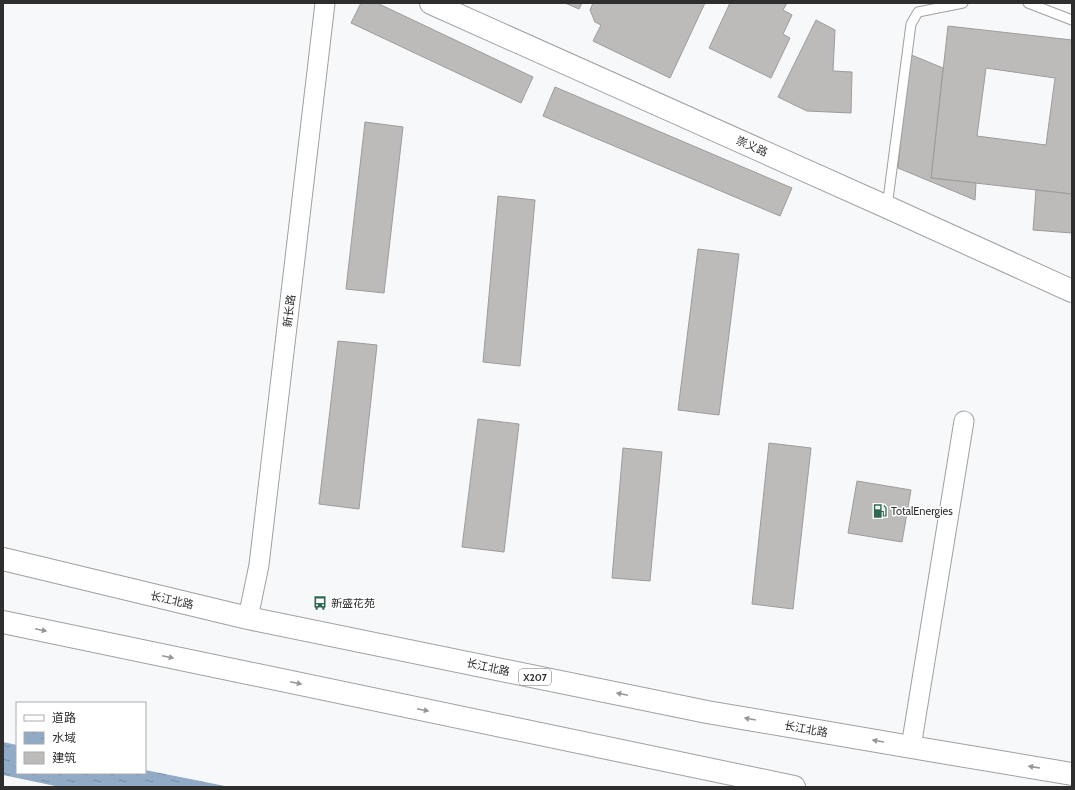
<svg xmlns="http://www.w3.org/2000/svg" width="1075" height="790" font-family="Cabin,'Noto Sans SC',sans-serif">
<defs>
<pattern id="water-ripples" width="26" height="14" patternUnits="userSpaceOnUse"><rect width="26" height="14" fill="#91aac6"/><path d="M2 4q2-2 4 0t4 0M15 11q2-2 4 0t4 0" fill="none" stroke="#778ba1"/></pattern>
</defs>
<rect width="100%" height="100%" fill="#f7f8fa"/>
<polygon fill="url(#water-ripples)" points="3,742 17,745 17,773 145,773 145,770 230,787 60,787 3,775"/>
<g fill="#bdbbba" stroke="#9d9b9b" fill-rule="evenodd">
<polygon points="361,3 377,3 533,77 521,103 351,23"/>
<polygon points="565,3 582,3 579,9"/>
<polygon points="593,3 705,3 670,78 593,41 601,25 595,22 590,10"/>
<polygon points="730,3 787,3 783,10 792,15 783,34 790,38 771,78 709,48"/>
<polygon points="816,20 835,30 833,71 852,72 851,113 807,111 778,97"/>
<path d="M948,26L1072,40V194L931,178ZM986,68L1055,78L1046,145L977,136Z"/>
<polygon points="909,54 943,68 931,178 976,183 975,200 898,168"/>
<polygon points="555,87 792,188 780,216 543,116"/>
<polygon points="365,122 403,127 384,293 346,289"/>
<polygon points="1036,190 1072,194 1072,233 1033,230"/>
<polygon points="498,196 535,200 520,366 483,362"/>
<polygon points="698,249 739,254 719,415 678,410"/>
<polygon points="338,341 377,345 359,509 319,504"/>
<polygon points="478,419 519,424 504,552 462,547"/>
<polygon points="769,443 811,448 793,609 752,604"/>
<polygon points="623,448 662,452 650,581 612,578"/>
<polygon points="857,481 911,490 902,542 848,533"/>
</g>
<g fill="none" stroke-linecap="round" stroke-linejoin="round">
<defs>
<g id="lane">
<polyline points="1028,3 1072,20"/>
<polyline points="887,207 911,24 918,12 963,3"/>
</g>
<g id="street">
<polyline points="248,618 259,565 325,3"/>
<polyline points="911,747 964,421"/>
</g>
<polyline id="secondary" points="431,3 887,207 1072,291"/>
<g id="primary">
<polyline points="3,559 248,618 707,712 923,749 1072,774"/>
<polyline points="3,622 794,787"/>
</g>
</defs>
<use href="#lane" stroke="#9fa0a1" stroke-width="11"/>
<use href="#street" stroke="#9fa0a1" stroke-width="21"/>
<use href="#secondary" stroke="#9fa0a1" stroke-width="24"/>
<use href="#primary" stroke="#9fa0a1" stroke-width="24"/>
<use href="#lane" stroke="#fff" stroke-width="9"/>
<use href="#street" stroke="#fff" stroke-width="19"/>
<use href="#secondary" stroke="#fff" stroke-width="22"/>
<use href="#primary" stroke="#fff" stroke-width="22"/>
</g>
<defs><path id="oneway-solid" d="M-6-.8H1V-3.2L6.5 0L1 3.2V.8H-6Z"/></defs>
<g fill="#969697">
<use href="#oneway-solid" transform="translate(41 630) rotate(12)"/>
<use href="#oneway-solid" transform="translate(168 657) rotate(12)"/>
<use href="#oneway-solid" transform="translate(296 683) rotate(12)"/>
<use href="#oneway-solid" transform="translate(622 694) rotate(-168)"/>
<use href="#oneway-solid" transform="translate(423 710) rotate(12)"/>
<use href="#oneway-solid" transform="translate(750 719) rotate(-170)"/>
<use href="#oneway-solid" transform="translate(878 741) rotate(-170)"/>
<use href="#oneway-solid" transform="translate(1034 767) rotate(-171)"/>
</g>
<defs>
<symbol id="fuel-bare" viewBox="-9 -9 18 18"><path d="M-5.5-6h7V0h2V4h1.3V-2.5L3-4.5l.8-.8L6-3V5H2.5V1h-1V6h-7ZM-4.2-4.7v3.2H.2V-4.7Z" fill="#2e6850" stroke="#fff" stroke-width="2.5" paint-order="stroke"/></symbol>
<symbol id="bus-bare" viewBox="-9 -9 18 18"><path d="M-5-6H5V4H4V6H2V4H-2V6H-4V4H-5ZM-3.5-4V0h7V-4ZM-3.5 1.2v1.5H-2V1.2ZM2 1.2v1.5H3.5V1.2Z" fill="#2e6850" stroke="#fff" stroke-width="2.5" paint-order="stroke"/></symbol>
</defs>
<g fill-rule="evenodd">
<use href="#fuel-bare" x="870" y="501" width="20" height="20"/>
<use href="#bus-bare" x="310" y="593" width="20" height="20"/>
</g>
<g text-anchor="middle" stroke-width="3" stroke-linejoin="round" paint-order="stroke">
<rect fill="#fff" stroke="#6d6d6d" stroke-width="1" x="519" y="669" width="32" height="16" rx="3"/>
<g font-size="10" font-weight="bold" fill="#2e2e2f">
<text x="535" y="681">X207</text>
</g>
<g font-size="11" fill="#2e2e2f" stroke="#fff">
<text transform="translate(752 146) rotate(24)" y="4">崇义路</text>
<text transform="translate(289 311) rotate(-83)" y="4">新长路</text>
<text transform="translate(172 600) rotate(13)" y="4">长江北路</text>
<text transform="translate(488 667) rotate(12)" y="4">长江北路</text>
<text transform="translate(806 729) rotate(10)" y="4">长江北路</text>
</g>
<g font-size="11" fill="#2e2e2f" stroke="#fff" text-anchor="start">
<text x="891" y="515">TotalEnergies</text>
<text x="331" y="607">新盛花苑</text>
</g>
</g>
<rect width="1075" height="790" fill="none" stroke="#2e2e2f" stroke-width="8"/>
<rect x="16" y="702" width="130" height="72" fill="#ffffff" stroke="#ababac"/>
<rect x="24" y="715" width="20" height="6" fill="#ffffff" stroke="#ababac"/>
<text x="52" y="722" font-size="12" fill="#2e2e2f">道路</text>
<rect x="24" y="732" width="20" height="12" fill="url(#water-ripples)" stroke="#ababac"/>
<text x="52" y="742" font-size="12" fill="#2e2e2f">水域</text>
<rect x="24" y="752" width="20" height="12" fill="#bdbbba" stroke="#ababac"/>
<text x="52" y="762" font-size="12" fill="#2e2e2f">建筑</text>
</svg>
